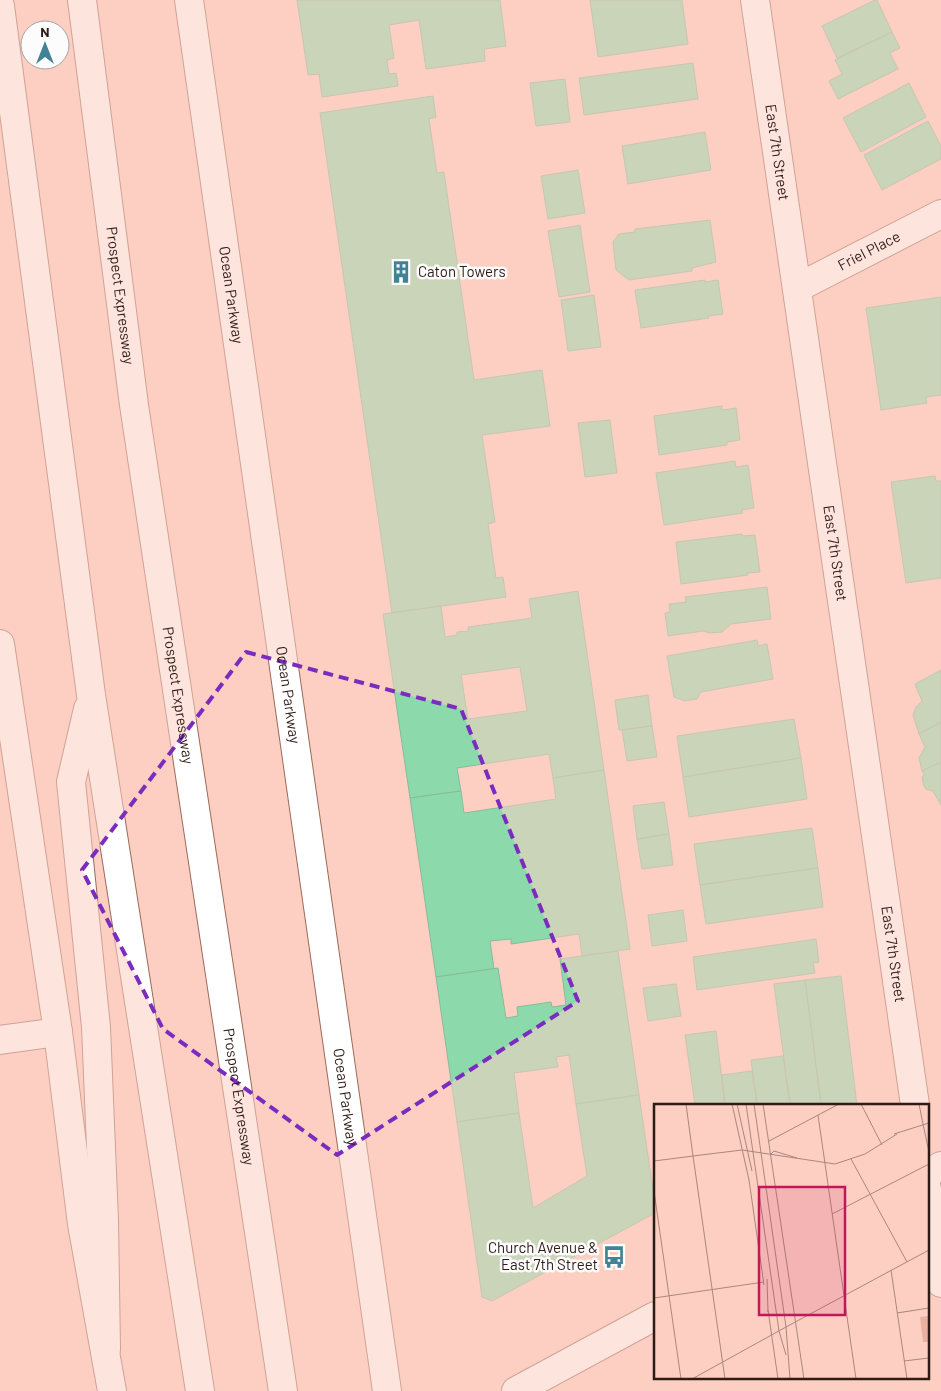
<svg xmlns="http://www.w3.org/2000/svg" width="941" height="1391" font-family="Barlow,sans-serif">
<rect width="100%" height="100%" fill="#fccfc2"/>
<g fill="#8cdaab" stroke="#89ba9c" fill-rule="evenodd">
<polygon points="297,0 500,0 506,46 484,49 485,61 426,69 419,20 389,25 394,58 387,60 389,74 396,73 398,86 322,97 319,74 308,75"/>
<polygon points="590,0 682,0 688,44 598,57"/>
<polygon points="875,0 877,0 892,32 837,58 822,26"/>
<polygon points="892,32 900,48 890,53 898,69 838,99 829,81 842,74 835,60"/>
<polygon points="693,63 698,99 584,115 579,78"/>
<polygon points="565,79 570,122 536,126 530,83"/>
<polygon points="909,83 926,117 861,152 843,118"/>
<polygon points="433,96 436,117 429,119 437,173 444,172 474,380 542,370 550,426 482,435 495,522 488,524 496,578 503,577 506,597 392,613 320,113"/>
<polygon points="928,121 941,146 941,159 882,190 864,155"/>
<polygon points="705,132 711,170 628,184 622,146"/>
<polygon points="578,170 585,213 548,219 541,176"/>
<polygon points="710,220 716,262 692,268 692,271 629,280 616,270 613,242 619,234 635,232 635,229"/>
<polygon points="580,225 590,292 559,297 548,231"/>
<polygon points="705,280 705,282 718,280 723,314 708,316 709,318 641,328 635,290"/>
<polygon points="594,295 601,347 568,351 561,300"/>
<polygon points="941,297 941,395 926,397 927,403 881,410 866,308"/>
<polygon points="722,406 722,410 736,408 740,440 727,442 727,445 659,455 654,416"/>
<polygon points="610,420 617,473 585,477 578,423"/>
<polygon points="735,461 736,467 748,465 754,508 742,510 743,513 664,525 656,473"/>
<polygon points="935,476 936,481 941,481 941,578 906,583 891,482"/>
<polygon points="742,534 743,536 755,535 760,572 747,573 748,575 681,584 676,542"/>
<polygon points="767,587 771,619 731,624 722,632 710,633 703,631 668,636 665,613 670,612 669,604 686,602 685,597"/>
<path d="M578,591L604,770L553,778L549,754L457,768L461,791L410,798L383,614L441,606L445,637L457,635V632L469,631L468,627L532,618L529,599ZM520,667L527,711L468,719L461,675Z"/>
<polygon points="757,640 758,646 767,644 773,679 701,692 697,699 685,701 674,697 667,656"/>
<polygon points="941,670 941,722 919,734 913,715 916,707 922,701 915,684"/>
<polygon points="648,695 652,726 619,730 615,700"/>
<polygon points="794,719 801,758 683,777 677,736"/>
<polygon points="941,722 941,762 922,771 919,758 925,747 919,734"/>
<polygon points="652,726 657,757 627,761 622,730"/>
<polygon points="801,758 807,799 689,817 683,777"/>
<polygon points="941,762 941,805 933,791 926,789 924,786 922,778 924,774 922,771"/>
<polygon points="604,770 630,949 582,956 579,934 511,944 511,939 490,941 494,969 436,977 410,798 461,791 464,813 556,799 553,778"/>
<polygon points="664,802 669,834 637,839 633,806"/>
<polygon points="812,828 818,868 700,885 694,844"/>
<polygon points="669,834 673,865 642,869 637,839"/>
<polygon points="818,868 823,907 706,924 700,885"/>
<polygon points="683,910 687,941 652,946 648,915"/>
<polygon points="816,939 819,962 813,963 815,973 697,990 693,957"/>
<polygon points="618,951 639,1095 576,1104 569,1055 556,1057 558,1067 514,1073 519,1113 457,1122 436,977 498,968 506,1018 518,1016 517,1007 551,1002 552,1007 566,1005 560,959"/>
<polygon points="841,976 857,1105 821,1105 805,980"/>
<polygon points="805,980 821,1105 790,1105 774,984"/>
<polygon points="676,984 681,1016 648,1021 643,988"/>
<polygon points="716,1031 725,1105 695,1105 685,1035"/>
<polygon points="783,1056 790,1105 757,1105 751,1060"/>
<polygon points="752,1071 757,1105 725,1105 722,1075"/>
<polygon points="639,1095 655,1203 655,1213 492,1301 482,1297 457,1122 519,1113 533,1208 587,1176 576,1104"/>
</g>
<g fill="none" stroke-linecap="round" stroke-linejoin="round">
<defs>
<g id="minor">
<path id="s1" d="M189,0L387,1391"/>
<path id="s2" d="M755,0L915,1105"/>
<path id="s3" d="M797,288L941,214"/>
<polyline points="0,644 58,1032 82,1224 112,1391"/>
<polyline points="0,1040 58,1032"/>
<polyline points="927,1189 941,1283"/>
</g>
<g id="highway">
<path id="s4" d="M82,0L134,405L283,1391"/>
<polyline points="0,6 91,695 200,1391"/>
<polyline points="88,709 71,782 96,1027 104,1220 106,1349"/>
<polyline points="927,1174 941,1166"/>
<polyline points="516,1391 655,1316"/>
</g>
</defs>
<use href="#minor" stroke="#9c6a5b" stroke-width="30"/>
<use href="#highway" stroke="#9c6a5b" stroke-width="30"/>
<use href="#minor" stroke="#fff" stroke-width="28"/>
<use href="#highway" stroke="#fff" stroke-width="28"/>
</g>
<path d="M0 0H941V1391H0ZM246,652L461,709L578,1001L337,1155L163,1029L82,870Z" fill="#fccfc2" fill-opacity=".55" fill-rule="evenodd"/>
<path fill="none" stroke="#7b2cbf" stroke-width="4" stroke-dasharray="10 6" stroke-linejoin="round" d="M246,652L461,709L578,1001L337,1155L163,1029L82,870Z"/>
<defs>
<symbol id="building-bare" viewBox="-9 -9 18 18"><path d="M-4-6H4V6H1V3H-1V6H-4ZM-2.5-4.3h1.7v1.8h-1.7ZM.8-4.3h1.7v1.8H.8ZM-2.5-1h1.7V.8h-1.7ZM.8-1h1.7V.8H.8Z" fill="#418394" stroke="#fcfcfc" stroke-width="2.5" paint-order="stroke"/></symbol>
<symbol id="bus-bare" viewBox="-9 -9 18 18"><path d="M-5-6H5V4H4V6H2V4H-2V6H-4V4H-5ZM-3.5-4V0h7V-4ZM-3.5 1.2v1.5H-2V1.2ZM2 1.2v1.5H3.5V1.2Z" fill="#418394" stroke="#fcfcfc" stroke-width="2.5" paint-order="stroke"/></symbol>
</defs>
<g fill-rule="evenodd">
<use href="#building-bare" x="385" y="256" width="32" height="32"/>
<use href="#bus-bare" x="598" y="1241" width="32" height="32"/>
</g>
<g text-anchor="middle" stroke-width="5" stroke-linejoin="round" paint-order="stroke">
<g font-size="15" fill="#2f1b15" stroke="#fcfcfc">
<text dy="5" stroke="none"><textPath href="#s2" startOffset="154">East 7th Street</textPath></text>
<text dy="5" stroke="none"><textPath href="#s3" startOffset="81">Friel Place</textPath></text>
<text dy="5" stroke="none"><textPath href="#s4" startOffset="298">Prospect Expressway</textPath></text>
<text dy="5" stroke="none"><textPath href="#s1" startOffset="298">Ocean Parkway</textPath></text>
<text dy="5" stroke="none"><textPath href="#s2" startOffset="559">East 7th Street</textPath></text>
<text dy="5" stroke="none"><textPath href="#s1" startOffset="702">Ocean Parkway</textPath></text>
<text dy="5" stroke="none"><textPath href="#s4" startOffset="702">Prospect Expressway</textPath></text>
<text dy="5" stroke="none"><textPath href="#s2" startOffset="964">East 7th Street</textPath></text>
<text dy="5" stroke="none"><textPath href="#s1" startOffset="1108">Ocean Parkway</textPath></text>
<text dy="5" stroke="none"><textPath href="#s4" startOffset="1108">Prospect Expressway</textPath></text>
</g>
<g font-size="15" fill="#2f1b15" stroke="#fcfcfc" text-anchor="start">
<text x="418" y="277">Caton Towers</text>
<text x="598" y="1253" text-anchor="end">Church Avenue &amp;<tspan x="598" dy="17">East 7th Street</tspan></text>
</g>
</g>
<g transform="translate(654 1104)">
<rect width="275" height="275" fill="#fccfc2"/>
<path d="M275,212V243H274V238H269L266,213Z" fill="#ebb1a0"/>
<path fill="none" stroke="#aa877d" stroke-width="1" d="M32,0L39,52L88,46L181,60L211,50L243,30M78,0L95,76L110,181M83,0L98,67M92,0L125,227M100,0L132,223L275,146M109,0L150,275M207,0L228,41M265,0L269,20M164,11L202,275M269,20L275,48M240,30L275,19M115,37L185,0M117,50L120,47L143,54M39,52L71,275M197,55L253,158M0,57L39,52M0,87L27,275M178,110L275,60M237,166L253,275M113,175L114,208M0,194L110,178M114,206L124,275M243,209L275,204M125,227L132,251M250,257L275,254M38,275L132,223L136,275"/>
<path fill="#c2185b" fill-opacity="0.15" stroke="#c2185b" stroke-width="2.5" d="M105,83H191V211H105Z"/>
<rect width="275" height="275" fill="none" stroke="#2f1b15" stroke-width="2.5"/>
</g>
<g transform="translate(45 45)"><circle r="24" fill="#fcfcfc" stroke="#aaa2a0"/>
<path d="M0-4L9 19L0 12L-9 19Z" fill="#418394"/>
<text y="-8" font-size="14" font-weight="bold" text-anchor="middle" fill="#2f1b15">N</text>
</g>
</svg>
